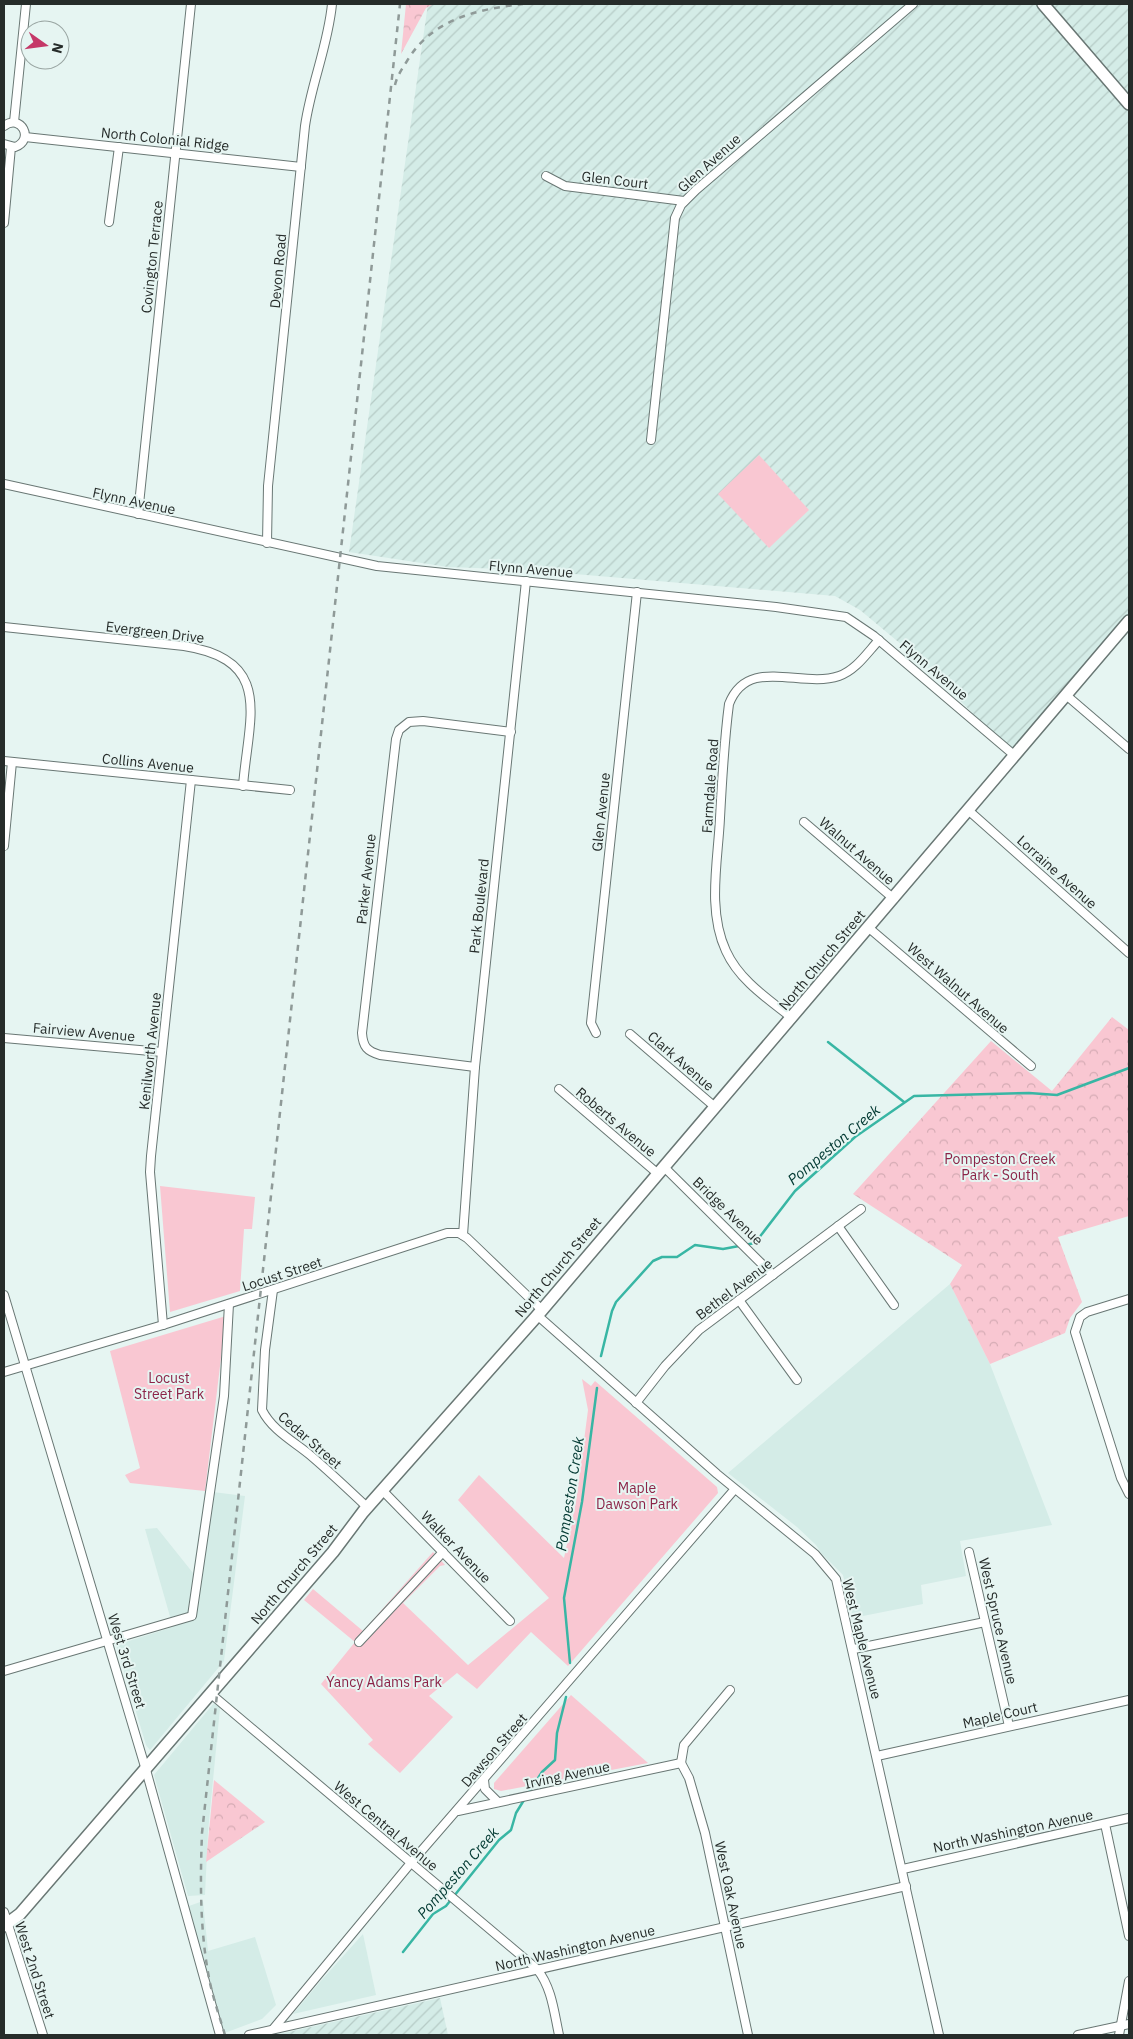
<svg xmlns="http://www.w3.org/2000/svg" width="1133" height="2039" font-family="'IBM Plex Sans',sans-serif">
<defs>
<pattern id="industrial-furrows" width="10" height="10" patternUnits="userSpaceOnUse" patternTransform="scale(1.25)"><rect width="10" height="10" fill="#d4ece7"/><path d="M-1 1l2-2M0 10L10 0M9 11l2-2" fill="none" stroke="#b6cbc6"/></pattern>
<pattern id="forest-crowns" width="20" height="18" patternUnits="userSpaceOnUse" patternTransform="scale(1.25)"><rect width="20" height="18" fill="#f9c7d2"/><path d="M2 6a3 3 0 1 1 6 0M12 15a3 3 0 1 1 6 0" fill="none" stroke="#d5abb4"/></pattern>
</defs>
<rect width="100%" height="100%" fill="#e6f5f2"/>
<g fill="#d4ece7">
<polygon points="950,1284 990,1364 1052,1525 960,1541 966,1576 921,1585 923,1604 853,1618 843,1575 822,1554 816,1545 797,1527 728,1473"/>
<polygon points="205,1491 245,1496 224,1661 150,1750 146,1745 116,1645 173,1627 145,1529 157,1528 193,1573"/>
<polygon points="214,1703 220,1708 208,1832 205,1895 188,1896 154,1775"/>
<polygon points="203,1901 208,1951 255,1937 276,2005 262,2019 222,2034 189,1906"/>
<polygon points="363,1934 376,1995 293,2014 319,1983"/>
</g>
<g fill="url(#industrial-furrows)">
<polygon points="428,4 1129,4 1129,614 1014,755 920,660 860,610 835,596 527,570 448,567 349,552"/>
<polygon points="440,1998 448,2035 273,2035 275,2035"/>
</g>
<g fill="#f9c7d2">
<polygon points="759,455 809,510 769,548 718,494"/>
<polygon points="160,1186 255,1197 252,1229 244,1229 240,1291 170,1312"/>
<polygon points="226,1316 205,1491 130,1483 125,1475 140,1468 110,1351"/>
<polygon points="582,1379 591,1386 595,1381 717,1487 718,1493 568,1666 531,1632 477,1689 457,1673 429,1696 453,1717 400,1773 368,1744 373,1740 321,1684 355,1642 304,1600 313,1589 363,1631 433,1552 445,1565 440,1566 403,1603 468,1665 549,1598 458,1500 479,1475 564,1558 576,1502 588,1410"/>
<polygon points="571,1695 648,1763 501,1791 494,1789 494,1783"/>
</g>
<g fill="url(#forest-crowns)">
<polygon points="406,4 434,4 426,8 401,54"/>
<polygon points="1112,1017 1129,1030 1129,1216 1058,1237 1082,1302 1070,1318 1065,1333 990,1364 950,1284 962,1265 853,1194 991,1041 1052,1091"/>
<polygon points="214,1780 265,1822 206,1862"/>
</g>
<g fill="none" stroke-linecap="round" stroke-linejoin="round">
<g stroke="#38b6a4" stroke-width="2.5">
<polyline points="828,1042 904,1102"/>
<polyline points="601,1356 612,1311 616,1302 653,1261 662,1257 677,1257 695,1245 723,1249 755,1243 795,1191 855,1137 914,1096 1029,1093 1057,1095 1129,1068"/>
<polyline points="570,1663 564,1598 582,1502 597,1388"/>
<polyline points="527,1795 542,1772 555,1760 557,1733 566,1697"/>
<polyline points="403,1952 433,1914 446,1906 499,1840 511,1830 516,1813 524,1800"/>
</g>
<defs>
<g id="street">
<polyline points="14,122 26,4"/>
<path d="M4,126C21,113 35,140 15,147L4,144"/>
<polyline points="25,137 301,167"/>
<polyline points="546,176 565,186 684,201"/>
<polyline points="109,222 119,147"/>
<polyline points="4,223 11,147"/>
<polyline points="651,440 675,218 681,205 696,190 913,4"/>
<polyline points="4,484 377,566 776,607 846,617 874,636 1014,755"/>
<polyline points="138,514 191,4"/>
<path d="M267,543L268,486L305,126C311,84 328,46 332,4"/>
<path d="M4,627L184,646C275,660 248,719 243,786"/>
<polyline points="1066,695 1129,749"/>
<polyline points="4,761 290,790"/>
<polyline points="968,810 1129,953"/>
<polyline points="804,822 894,899"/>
<polyline points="4,846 12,762"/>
<polyline points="869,928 1031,1066"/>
<path d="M792,1018C768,999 739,980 726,951C707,910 718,861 720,818C722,780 724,742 729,704C748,655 801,689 839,676C856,670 867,653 879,640"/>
<polyline points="596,1033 591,1023 637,592"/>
<polyline points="630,1034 715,1107"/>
<polyline points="4,1038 162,1052"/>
<path d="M475,1067L380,1055C367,1051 363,1047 362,1033L396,739L399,730L409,722L423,721L511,732"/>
<polyline points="559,1089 657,1173"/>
<polyline points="664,1167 773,1275"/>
<polyline points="838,1226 894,1305"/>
<polyline points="463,1235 475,1067 526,581"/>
<path d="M273,1290L265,1350L262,1410C272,1430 293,1441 310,1455C330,1472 349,1490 368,1508"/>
<polyline points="4,1295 146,1770 220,2035"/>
<polyline points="1129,1299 1087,1312 1080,1317 1075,1332 1121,1478 1129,1494"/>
<polyline points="739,1300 797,1380"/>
<polyline points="537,1315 717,1474 815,1554 836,1579 939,2035"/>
<polyline points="163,1325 150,1172 151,1156 191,780"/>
<polyline points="4,1372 163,1325 447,1233 459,1233 467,1238 542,1310"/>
<polyline points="636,1403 665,1366 699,1330 861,1209"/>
<polyline points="383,1491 510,1621"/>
<polyline points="969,1552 1009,1726"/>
<polyline points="359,1642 443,1552"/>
<polyline points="854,1649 985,1622"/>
<polyline points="4,1671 192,1616 224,1396 229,1304"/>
<path d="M211,1694L537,1969C552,1988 554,2012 559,2035"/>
<polyline points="877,1756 1129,1700"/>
<polyline points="681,1763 689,1778 705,1833 748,2035"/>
<polyline points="681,1763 684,1745 730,1690"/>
<polyline points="484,1780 485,1789 498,1802"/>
<polyline points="458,1811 681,1763"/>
<polyline points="1105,1824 1129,1936"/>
<polyline points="903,1869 1129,1818"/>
<polyline points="4,1912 43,2035"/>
<polyline points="274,2028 410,1864 734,1490"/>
<polyline points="249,2035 906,1886"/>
<polyline points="1078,2035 1129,2024"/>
<polyline points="1119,2035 1129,1981"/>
</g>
<g id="secondary">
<polyline points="1043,4 1129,104"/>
<polyline points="4,1926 20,1914 333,1552 363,1512 536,1317 1129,621"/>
</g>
</defs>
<use href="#street" stroke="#697774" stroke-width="10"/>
<use href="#secondary" stroke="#697774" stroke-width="14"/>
<use href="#street" stroke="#fff" stroke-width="8"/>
<use href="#secondary" stroke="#fff" stroke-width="11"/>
<g stroke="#8f9a98" stroke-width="2.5" stroke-dasharray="6 6" stroke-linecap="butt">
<path d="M395,85C397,76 402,69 407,61C432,19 478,9 523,4"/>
<path d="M225,2035C220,2018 214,2001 210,1983C200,1934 200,1884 202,1833L400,4"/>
</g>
</g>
<g text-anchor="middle" stroke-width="4" stroke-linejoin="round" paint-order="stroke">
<g font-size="14" fill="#262c2a" stroke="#e6f5f2">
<text transform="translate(165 139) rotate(6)" y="5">North Colonial Ridge</text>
<text transform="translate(709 163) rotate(-42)" y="5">Glen Avenue</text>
<text transform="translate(615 180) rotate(7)" y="5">Glen Court</text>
<text transform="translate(152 257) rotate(-84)" y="5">Covington Terrace</text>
<text transform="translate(278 271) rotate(-85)" y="5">Devon Road</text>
<text transform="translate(134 501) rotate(12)" y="5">Flynn Avenue</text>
<text transform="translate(531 569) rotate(5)" y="5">Flynn Avenue</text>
<text transform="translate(155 632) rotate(7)" y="5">Evergreen Drive</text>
<text transform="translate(934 670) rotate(40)" y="5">Flynn Avenue</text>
<text transform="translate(148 763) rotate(6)" y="5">Collins Avenue</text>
<text transform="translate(710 786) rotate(-86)" y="5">Farmdale Road</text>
<text transform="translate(601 812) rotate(-84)" y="5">Glen Avenue</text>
<text transform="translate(857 851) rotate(41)" y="5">Walnut Avenue</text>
<text transform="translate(1057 872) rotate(42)" y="5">Lorraine Avenue</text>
<text transform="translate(366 879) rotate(-84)" y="5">Parker Avenue</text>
<text transform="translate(479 906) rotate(-84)" y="5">Park Boulevard</text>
<text transform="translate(822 960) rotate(-50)" y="5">North Church Street</text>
<text transform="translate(958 988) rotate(41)" y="5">West Walnut Avenue</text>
<text transform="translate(84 1032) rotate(5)" y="5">Fairview Avenue</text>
<text transform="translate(150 1051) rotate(-84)" y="5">Kenilworth Avenue</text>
<text transform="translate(681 1061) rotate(41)" y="5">Clark Avenue</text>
<text transform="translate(616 1122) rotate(40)" y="5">Roberts Avenue</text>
<text transform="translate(728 1211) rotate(44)" y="5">Bridge Avenue</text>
<text transform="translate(558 1267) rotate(-50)" y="5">North Church Street</text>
<text transform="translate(282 1274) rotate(-18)" y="5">Locust Street</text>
<text transform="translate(734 1289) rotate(-37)" y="5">Bethel Avenue</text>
<text transform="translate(310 1440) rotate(41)" y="5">Cedar Street</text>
<text transform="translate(456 1547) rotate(46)" y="5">Walker Avenue</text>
<text transform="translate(294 1574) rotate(-50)" y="5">North Church Street</text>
<text transform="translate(998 1621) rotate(77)" y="5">West Spruce Avenue</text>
<text transform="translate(862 1639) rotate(76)" y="5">West Maple Avenue</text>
<text transform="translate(127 1661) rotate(73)" y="5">West 3rd Street</text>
<text transform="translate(1000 1715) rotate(-13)" y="5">Maple Court</text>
<text transform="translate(494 1750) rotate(-49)" y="5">Dawson Street</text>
<text transform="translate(567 1775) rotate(-12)" y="5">Irving Avenue</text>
<text transform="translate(386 1826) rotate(40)" y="5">West Central Avenue</text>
<text transform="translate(1013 1831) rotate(-12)" y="5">North Washington Avenue</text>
<text transform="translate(731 1895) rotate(78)" y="5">West Oak Avenue</text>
<text transform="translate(575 1948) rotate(-13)" y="5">North Washington Avenue</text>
<text transform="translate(35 1970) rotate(72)" y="5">West 2nd Street</text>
</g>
<g font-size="14" fill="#8c2448" stroke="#e6f5f2">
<text x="1000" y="1164">Pompeston Creek<tspan x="1000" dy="16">Park - South</tspan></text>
<text x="169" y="1383">Locust<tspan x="169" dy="16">Street Park</tspan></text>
<text x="637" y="1493">Maple<tspan x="637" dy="16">Dawson Park</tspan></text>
<text x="384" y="1687">Yancy Adams Park</text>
</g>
<g font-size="15" font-style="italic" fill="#003831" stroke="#e6f5f2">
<text transform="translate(834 1145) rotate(-40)" y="5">Pompeston Creek</text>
<text transform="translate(570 1494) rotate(-81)" y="5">Pompeston Creek</text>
<text transform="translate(458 1873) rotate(-49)" y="5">Pompeston Creek</text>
</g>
</g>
<rect width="1133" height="2039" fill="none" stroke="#262c2a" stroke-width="10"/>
<g transform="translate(45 45) rotate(104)"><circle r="24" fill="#e6f5f2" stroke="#99a5a2"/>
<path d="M0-4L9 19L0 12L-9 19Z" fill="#c53868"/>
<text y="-8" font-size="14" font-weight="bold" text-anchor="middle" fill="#262c2a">N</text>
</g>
</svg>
